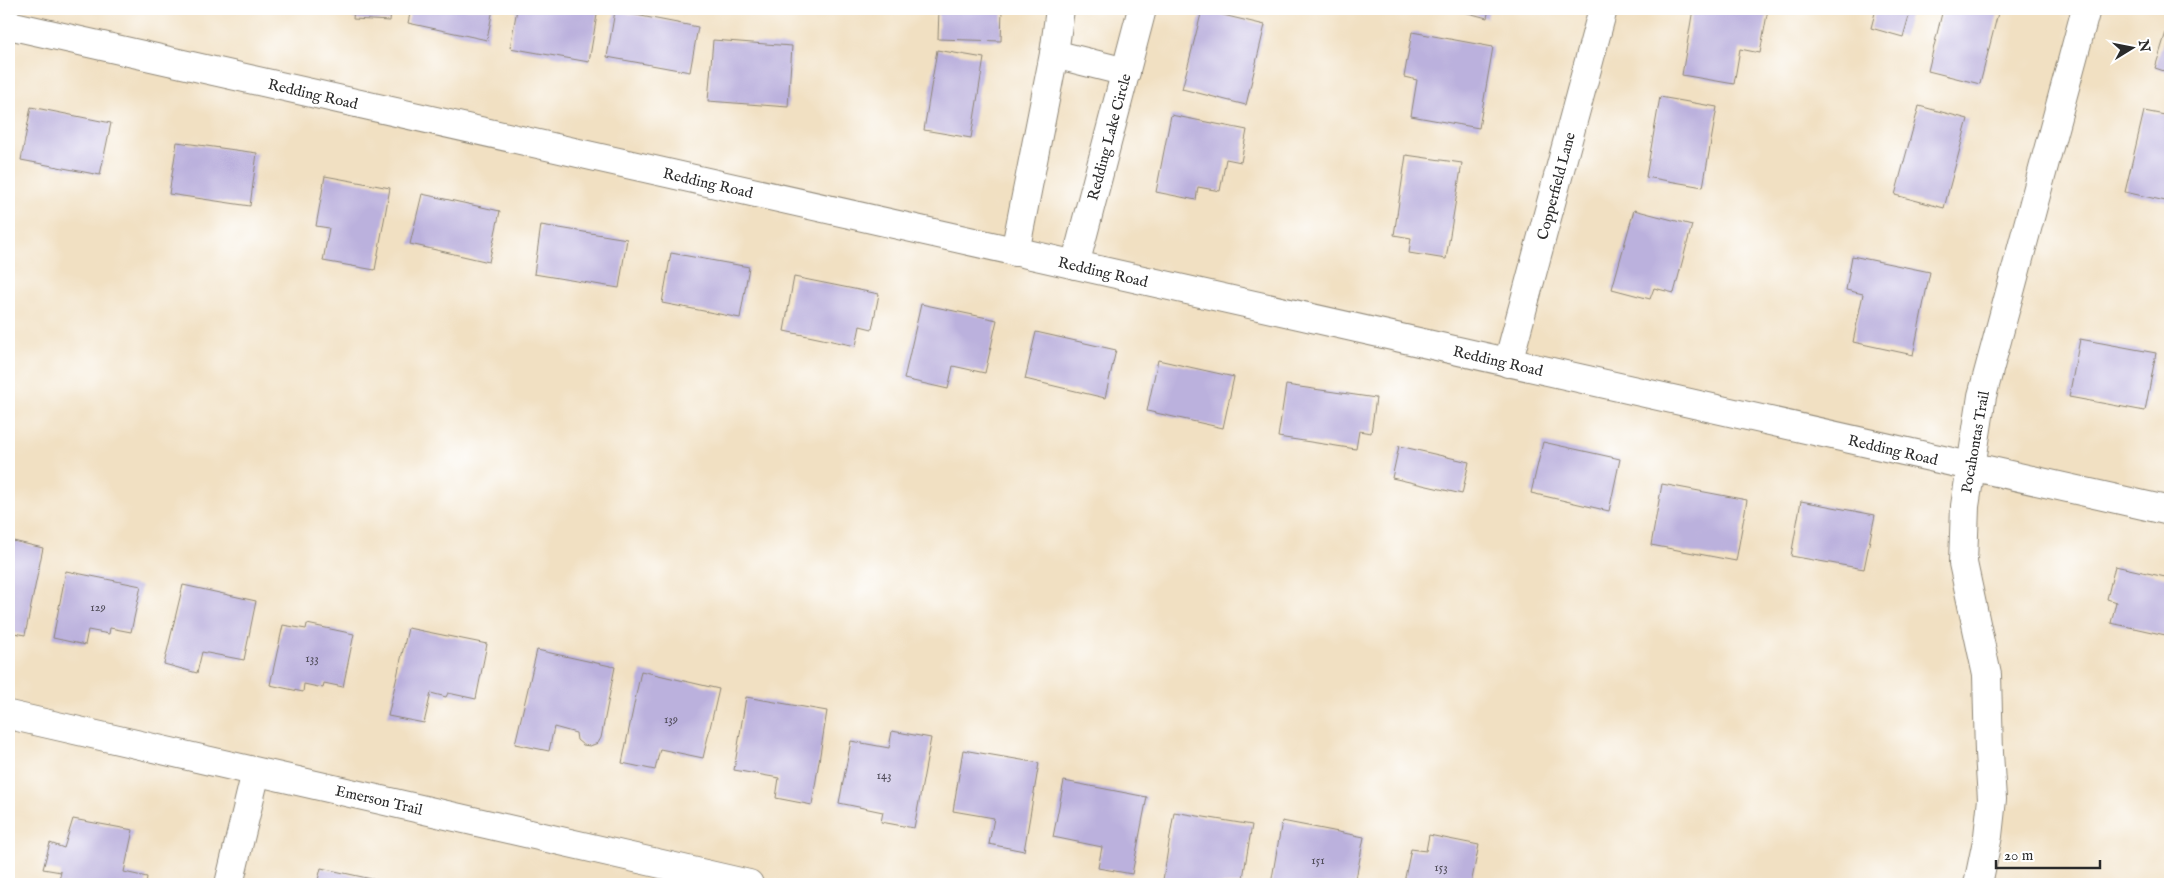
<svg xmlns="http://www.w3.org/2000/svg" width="2179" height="893" font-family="'IM FELL English',serif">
<rect width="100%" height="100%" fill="#fff"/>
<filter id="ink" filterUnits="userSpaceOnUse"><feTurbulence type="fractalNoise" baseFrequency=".02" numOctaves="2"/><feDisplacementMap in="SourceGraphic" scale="10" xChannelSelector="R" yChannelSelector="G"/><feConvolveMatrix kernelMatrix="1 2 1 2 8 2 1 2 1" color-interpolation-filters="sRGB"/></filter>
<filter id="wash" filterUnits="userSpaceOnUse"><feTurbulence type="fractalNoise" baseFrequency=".0096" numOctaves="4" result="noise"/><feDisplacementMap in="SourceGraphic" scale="20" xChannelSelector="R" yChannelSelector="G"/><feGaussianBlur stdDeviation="1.12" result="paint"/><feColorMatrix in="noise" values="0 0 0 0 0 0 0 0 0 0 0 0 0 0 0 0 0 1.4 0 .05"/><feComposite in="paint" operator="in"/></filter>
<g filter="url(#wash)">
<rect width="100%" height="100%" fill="#f1e0c2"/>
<g id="blocks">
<g fill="#bbb1dd">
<polygon points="354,9 391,9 390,21 353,19"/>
<polygon points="411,9 493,9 487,40 408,23"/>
<polygon points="517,9 598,9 589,62 510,48"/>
<polygon points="939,9 1002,9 1001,41 938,39"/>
<polygon points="1453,9 1489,9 1487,18"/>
<polygon points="1693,9 1768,9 1760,53 1740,49 1734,84 1682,75"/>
<polygon points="1876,9 1911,9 1903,37 1871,28"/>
<polygon points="1943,9 1999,9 1980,84 1928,71"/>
<polygon points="1202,10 1265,25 1246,105 1182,89"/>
<polygon points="615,11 698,27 690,72 607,57"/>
<polygon points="2170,19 2170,73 2155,68"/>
<polygon points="1412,32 1493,47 1479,128 1411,116 1417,80 1404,77"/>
<polygon points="713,40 792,46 788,107 708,101"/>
<polygon points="937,50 984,58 971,138 924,130"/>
<polygon points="1660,97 1717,107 1703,187 1646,177"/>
<polygon points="1919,106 1968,119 1944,208 1895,195"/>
<polygon points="31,107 111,123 100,175 21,160"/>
<polygon points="2144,111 2170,116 2170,202 2125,192"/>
<polygon points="1171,115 1247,130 1241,162 1226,159 1220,191 1198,187 1196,200 1156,192"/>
<polygon points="177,142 257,153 250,206 169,194"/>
<polygon points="1406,155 1462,163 1446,259 1409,253 1411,238 1394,235"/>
<polygon points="325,176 390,188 375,270 323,261 329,228 316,226"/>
<polygon points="422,194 500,211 489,262 410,244"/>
<polygon points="1634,210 1692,225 1674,293 1654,288 1650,299 1612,289"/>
<polygon points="541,225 627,239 619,288 534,274"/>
<polygon points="671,253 749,267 740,318 662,303"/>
<polygon points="1852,256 1930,272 1913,355 1853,342 1863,294 1846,290"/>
<polygon points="794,277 879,294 872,329 860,326 856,346 784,331"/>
<polygon points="921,304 997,320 985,373 953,366 948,389 904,379"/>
<polygon points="1036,332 1116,350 1105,398 1025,379"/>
<polygon points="2080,339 2156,353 2145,411 2069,397"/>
<polygon points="1158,360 1234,377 1223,428 1147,411"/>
<polygon points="1286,385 1376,398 1371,433 1359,431 1356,449 1278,437"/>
<polygon points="1543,442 1620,459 1609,511 1531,493"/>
<polygon points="1399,446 1469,462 1462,494 1392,478"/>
<polygon points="1662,484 1747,500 1736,561 1651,545"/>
<polygon points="1801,501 1875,515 1864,569 1791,556"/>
<polygon points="9,540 43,548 25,635 9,632"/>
<polygon points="2115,566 2170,578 2170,636 2111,623 2116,602 2107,599"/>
<polygon points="66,571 141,586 131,632 110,628 109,634 88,630 85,645 53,638"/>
<polygon points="183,585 256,601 244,660 202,652 197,673 164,664"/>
<polygon points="307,624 354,634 343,687 324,683 323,688 304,684 303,692 270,685 283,625 306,629"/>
<polygon points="408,628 487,644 476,699 448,693 446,697 431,693 424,723 388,716"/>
<polygon points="537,650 615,667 601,738 598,743 590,746 583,745 577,740 576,733 554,727 549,751 515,744"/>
<polygon points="641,671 719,689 703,758 660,749 655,770 622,763"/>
<polygon points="746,697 827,711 812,805 776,798 779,778 734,770"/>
<polygon points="892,731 931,738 914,828 881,822 883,812 839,803 851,741 889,748"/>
<polygon points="963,750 1039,763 1024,851 989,844 994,818 953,811"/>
<polygon points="1064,781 1147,797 1132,874 1098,868 1102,847 1053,837"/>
<polygon points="1174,812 1252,825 1242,884 1185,884 1163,880"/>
<polygon points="73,819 133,830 124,872 147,877 146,884 58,884 61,872 43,869 50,843 64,848"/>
<polygon points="1282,821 1364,837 1355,884 1271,884"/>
<polygon points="1429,835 1479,845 1471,884 1416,884 1404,882 1411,849 1426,851"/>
<polygon points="321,868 390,883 389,884 317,884"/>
</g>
</g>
</g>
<g filter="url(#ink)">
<use href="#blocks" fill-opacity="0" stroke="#8e8676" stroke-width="1"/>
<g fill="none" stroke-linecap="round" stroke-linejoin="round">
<defs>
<g id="minor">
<polyline points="9,25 2170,511"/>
<polyline points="1054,54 1126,72"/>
<polyline points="1015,252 1054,54 1060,9"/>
<polyline points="1075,265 1142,9"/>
<polyline points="1508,363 1603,9"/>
<polyline points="9,715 749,884"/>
<polyline points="229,884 256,772"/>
<polyline points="1978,884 1988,836 1992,799 1989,753 1987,675 1963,563 1965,506 1982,396 2086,9"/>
</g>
</defs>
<use href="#minor" stroke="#8e8676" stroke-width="30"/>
<use href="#minor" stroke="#fff" stroke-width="28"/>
</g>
</g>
<g text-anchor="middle" stroke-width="4" stroke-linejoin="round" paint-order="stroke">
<g font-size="12" fill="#4f4c58">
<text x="98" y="611">129</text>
<text x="312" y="662">133</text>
<text x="671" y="723">139</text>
<text x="884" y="779">143</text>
<text x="1318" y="864">151</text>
<text x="1441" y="871">153</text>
</g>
<g font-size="15" fill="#2b2b2b" stroke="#fff">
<text transform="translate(313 94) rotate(13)" y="5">Redding Road</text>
<text transform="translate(1109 137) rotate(-75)" y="5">Redding Lake Circle</text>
<text transform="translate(708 183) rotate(13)" y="5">Redding Road</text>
<text transform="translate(1556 186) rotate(-75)" y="5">Copperfield Lane</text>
<text transform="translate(1103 272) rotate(13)" y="5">Redding Road</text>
<text transform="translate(1498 361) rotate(13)" y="5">Redding Road</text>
<text transform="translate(1975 442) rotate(-80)" y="5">Pocahontas Trail</text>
<text transform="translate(1893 450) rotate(13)" y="5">Redding Road</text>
<text transform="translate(379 800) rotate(13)" y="5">Emerson Trail</text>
</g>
</g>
<rect width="2179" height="893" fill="none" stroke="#fff" stroke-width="30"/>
<g transform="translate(2132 48) rotate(80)" stroke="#ffffff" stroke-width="4" paint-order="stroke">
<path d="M0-4L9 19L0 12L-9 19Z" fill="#2b2b2b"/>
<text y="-8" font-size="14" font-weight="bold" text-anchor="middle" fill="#2b2b2b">N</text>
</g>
<path d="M1996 860v8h104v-8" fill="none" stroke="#2b2b2b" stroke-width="2.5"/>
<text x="2004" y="860" font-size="15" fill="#2b2b2b" stroke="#ffffff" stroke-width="4" paint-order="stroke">20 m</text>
</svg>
